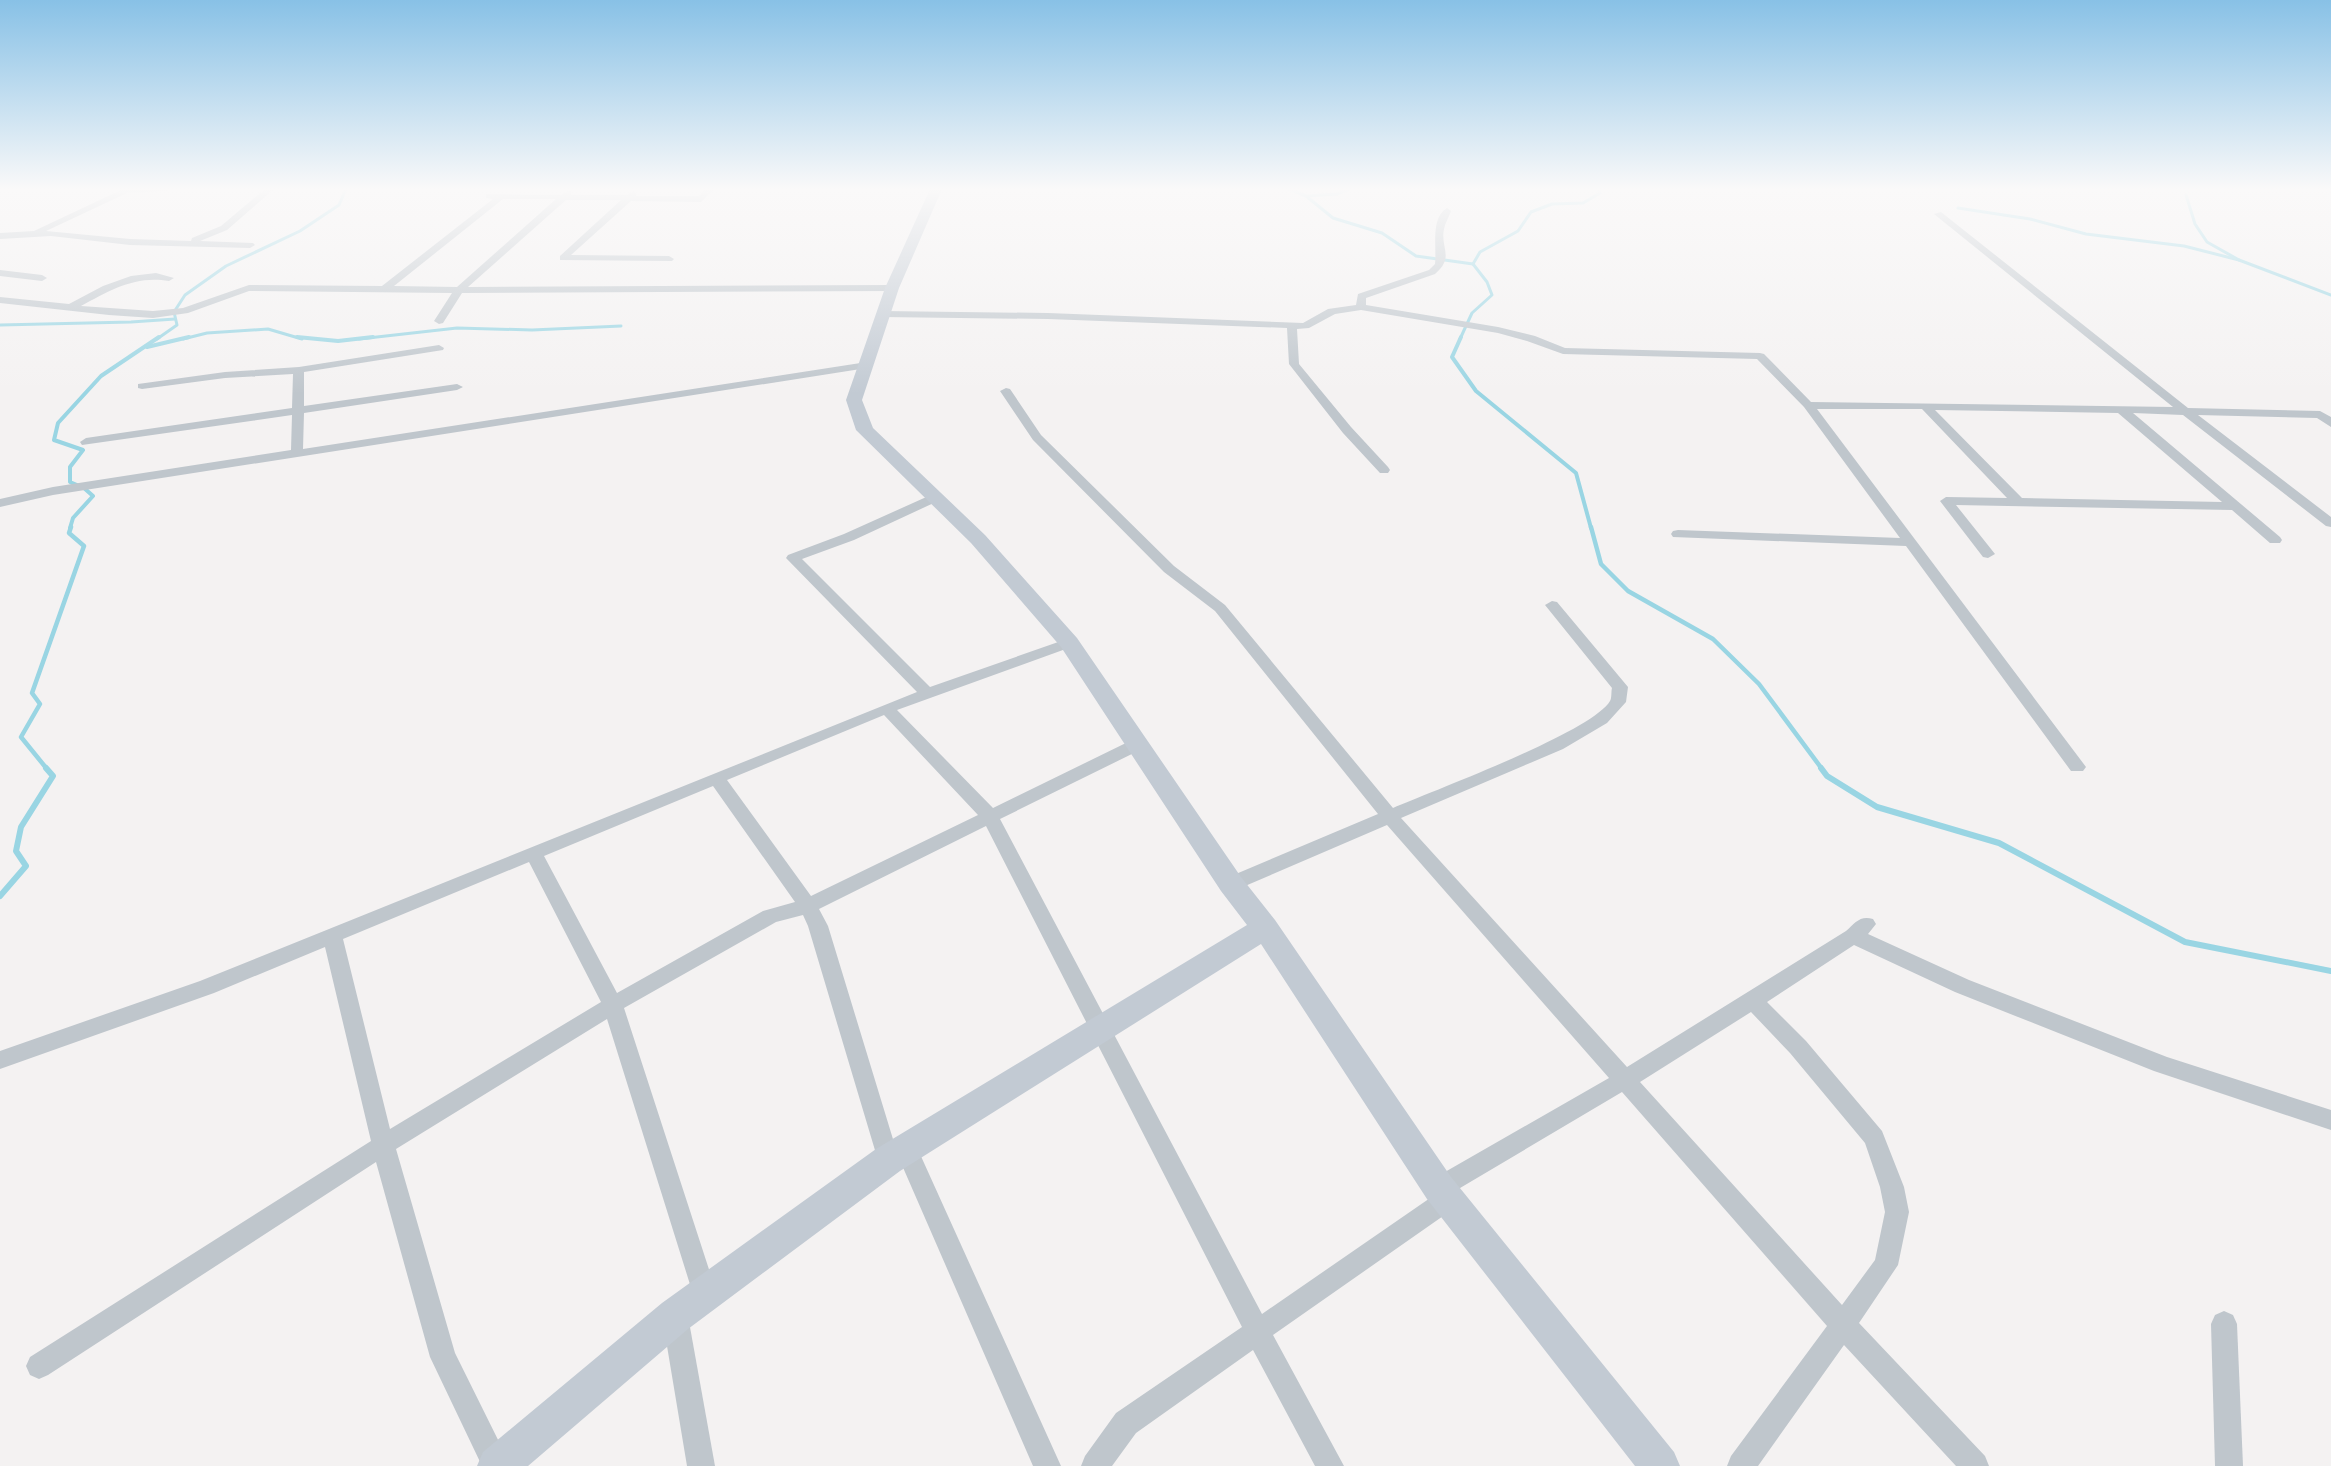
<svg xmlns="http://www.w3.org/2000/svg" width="2331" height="1466" font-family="'Varela Round',sans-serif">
<rect width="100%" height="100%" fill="#f4f2f2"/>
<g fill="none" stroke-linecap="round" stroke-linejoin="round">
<g stroke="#99d5e3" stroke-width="3">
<polyline points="1289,189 1306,196 1333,218 1382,233 1416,256 1473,264"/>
<polyline points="2186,195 2195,224 2207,242 2239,260 2331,295"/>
<polyline points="1307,196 1337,194 1349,189"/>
<polyline points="1958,208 2030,219 2086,234 2184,246 2239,260"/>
<polyline points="0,325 131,322 175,319"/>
<polyline points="157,339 177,325 174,312 185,295 226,266 300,231 339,205 346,189"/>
<polyline points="183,339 207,333 268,329 302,339"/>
<polyline points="359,339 457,328 532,330 621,326"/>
<polyline points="1460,339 1472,313 1492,295 1487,282 1473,264 1480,252 1518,231 1531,212 1552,204 1583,203 1600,193 1598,189"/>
</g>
<g stroke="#99d5e3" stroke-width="4">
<polyline points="297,337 338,341 373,337"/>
<polyline points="1461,337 1452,357 1476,391 1576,473 1591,528"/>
<polyline points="147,347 189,337"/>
<polyline points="70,528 73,518 93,496 84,488 70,482 70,467 83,450 54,440 58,423 101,376 159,337"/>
</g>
<g stroke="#99d5e3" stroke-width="4.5">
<polyline points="1591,527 1601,564 1628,591 1713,639 1759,684 1822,769"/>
<polyline points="47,769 21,737 40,704 32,693 84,546 69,533 71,527"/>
</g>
<g stroke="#99d5e3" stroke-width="6">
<polyline points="1821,768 1827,776 1877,807 1999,843 2185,942 2331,971"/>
<polyline points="0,896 26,866 16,851 21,827 53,776 46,768"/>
</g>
<g fill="#bfc6cc" fill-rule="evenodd">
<polygon points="123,189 171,189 167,191 127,193 46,231 130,239 191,241 192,238 221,226 265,189 274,189 227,230 200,241 253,243 255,245 250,248 130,245 51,236 0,239 0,233 34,231"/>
<path d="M705,189H714L701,202L631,201L571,255L669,256L674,259L672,261L560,260V256L621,200H566L468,287L892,285L897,288L892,291L462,293L443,323L439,324L434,321L452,293L249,291L188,313L153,318L109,315L0,303V297L69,304L103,286L131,276L156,273L174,278L169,281C136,275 110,290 81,306L153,311L183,308L249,285L382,286L493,199L486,198V194L561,195L568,191H571V195H627L633,191L636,192V196H699ZM503,199H556L457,287L394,286Z"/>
<path d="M1447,208L1451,211C1449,217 1445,223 1444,229C1440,248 1455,257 1435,274L1366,298V305L1498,327L1535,336L1565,348L1760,353L1764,354L1811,402L2173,407L1934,214L1941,212L2188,408L2320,411L2331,417V427L2317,418L2198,415L2331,517V527L2326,526L2183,415L2133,413L2280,537L2282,540L2280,543H2270L2232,510L1956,505L1995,554L1988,558L1983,557L1940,501L1946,497L2007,498L1922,409H1817L2083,763L2086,767L2083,771H2071L1906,546L1673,537L1671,534L1673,531L1678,530L1900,538L1804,407L1757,359L1563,354L1527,341L1498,333L1361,310L1335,314L1309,328L1297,329L1299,364L1351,427L1388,467L1390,470L1388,473H1380L1343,433L1289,364L1287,328L1048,319L882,317L877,314L882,311L1048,313L1303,323L1328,309L1356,305L1358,294L1429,270L1435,264C1437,248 1430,218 1447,208ZM1935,410L2118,413L2222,502L2022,498Z"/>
<polygon points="0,270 42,275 47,278 42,281 0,276"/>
<polygon points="439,345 444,348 443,350 304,372 304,406 457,384 463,387 457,390 304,413 303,449 867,362 872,365 867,368 53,495 0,507 0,499 53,487 291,450 292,415 82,445 80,442 86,438 292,408 293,374 225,378 142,389 138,388 138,384 225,372 299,367"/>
<path d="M1006,388L1010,389L1041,435L1174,566L1225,605L1393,808C1432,791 1592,732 1610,701C1612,698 1611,691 1612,688L1545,605L1552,601L1557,602L1628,687L1626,702L1607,723L1563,749L1401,818L1627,1067L1846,931C1855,923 1860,915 1873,919L1876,924L1868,934L1969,980L2167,1057L2331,1110V1130L2154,1071L1955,992L1854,945L1767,1002L1806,1041L1882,1131L1904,1187L1909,1212L1898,1265L1859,1323L1985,1456L1989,1466H1956L1844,1345L1758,1466H1727L1731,1456L1827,1326L1622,1092L1455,1191L1460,1199L1456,1207L1273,1335L1344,1466H1315L1253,1350L1136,1433L1112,1466H1081L1085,1456L1116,1413L1242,1327L986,826L819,909L828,926L896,1149L899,1143L907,1140L915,1143L1061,1466H1033L898,1156L896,1167L888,1170L880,1167L808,926L803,915L776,922L624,1008L717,1294L714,1303L705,1306L696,1303L693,1294L607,1019L396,1149L455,1353L511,1466H482L430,1357L376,1162L48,1375L39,1379L30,1375L26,1366L30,1357L371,1141L325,947L214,993L0,1069V1051L200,981L917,692L786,558L788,555L844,534L933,494L939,498L938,501L854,540L802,559L930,687L1064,640H1074L1077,643L1074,646L897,710L993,808L1130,741H1142L1144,745L1142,749L1000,819L1262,1314L1433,1196L1427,1188L1431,1180L1609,1078L1387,825L1238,889L1231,891L1224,889L1222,884L1224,879L1378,814L1215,611L1164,572L1033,440L1000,391ZM884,715L978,815L811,896L727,780ZM713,786L795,902L763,911L617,993L544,856ZM529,862L601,1002L390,1129L343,939ZM1751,1012L1790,1053L1865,1143L1880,1187L1885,1212L1875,1260L1842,1305L1640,1082Z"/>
<polygon points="675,1304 684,1307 688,1316 715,1466 687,1466 662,1316 666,1307"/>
<polygon points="2224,1311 2233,1315 2237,1324 2243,1466 2215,1466 2211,1324 2215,1315"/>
</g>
<polygon fill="#c2cad3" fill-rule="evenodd" points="930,189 942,189 899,288 862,400 873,428 985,535 1077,638 1241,877 1275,920 1451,1177 1674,1452 1680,1466 1635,1466 1427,1199 1261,944 900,1171 688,1329 528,1466 477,1466 483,1452 662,1303 876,1149 1247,925 1221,891 1061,647 971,543 856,430 846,400 885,288"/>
</g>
<linearGradient id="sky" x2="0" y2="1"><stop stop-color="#88c1e6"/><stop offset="0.48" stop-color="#faf9f9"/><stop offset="1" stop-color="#faf9f9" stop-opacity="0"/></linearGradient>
<rect width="2331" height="394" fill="url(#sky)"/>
</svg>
